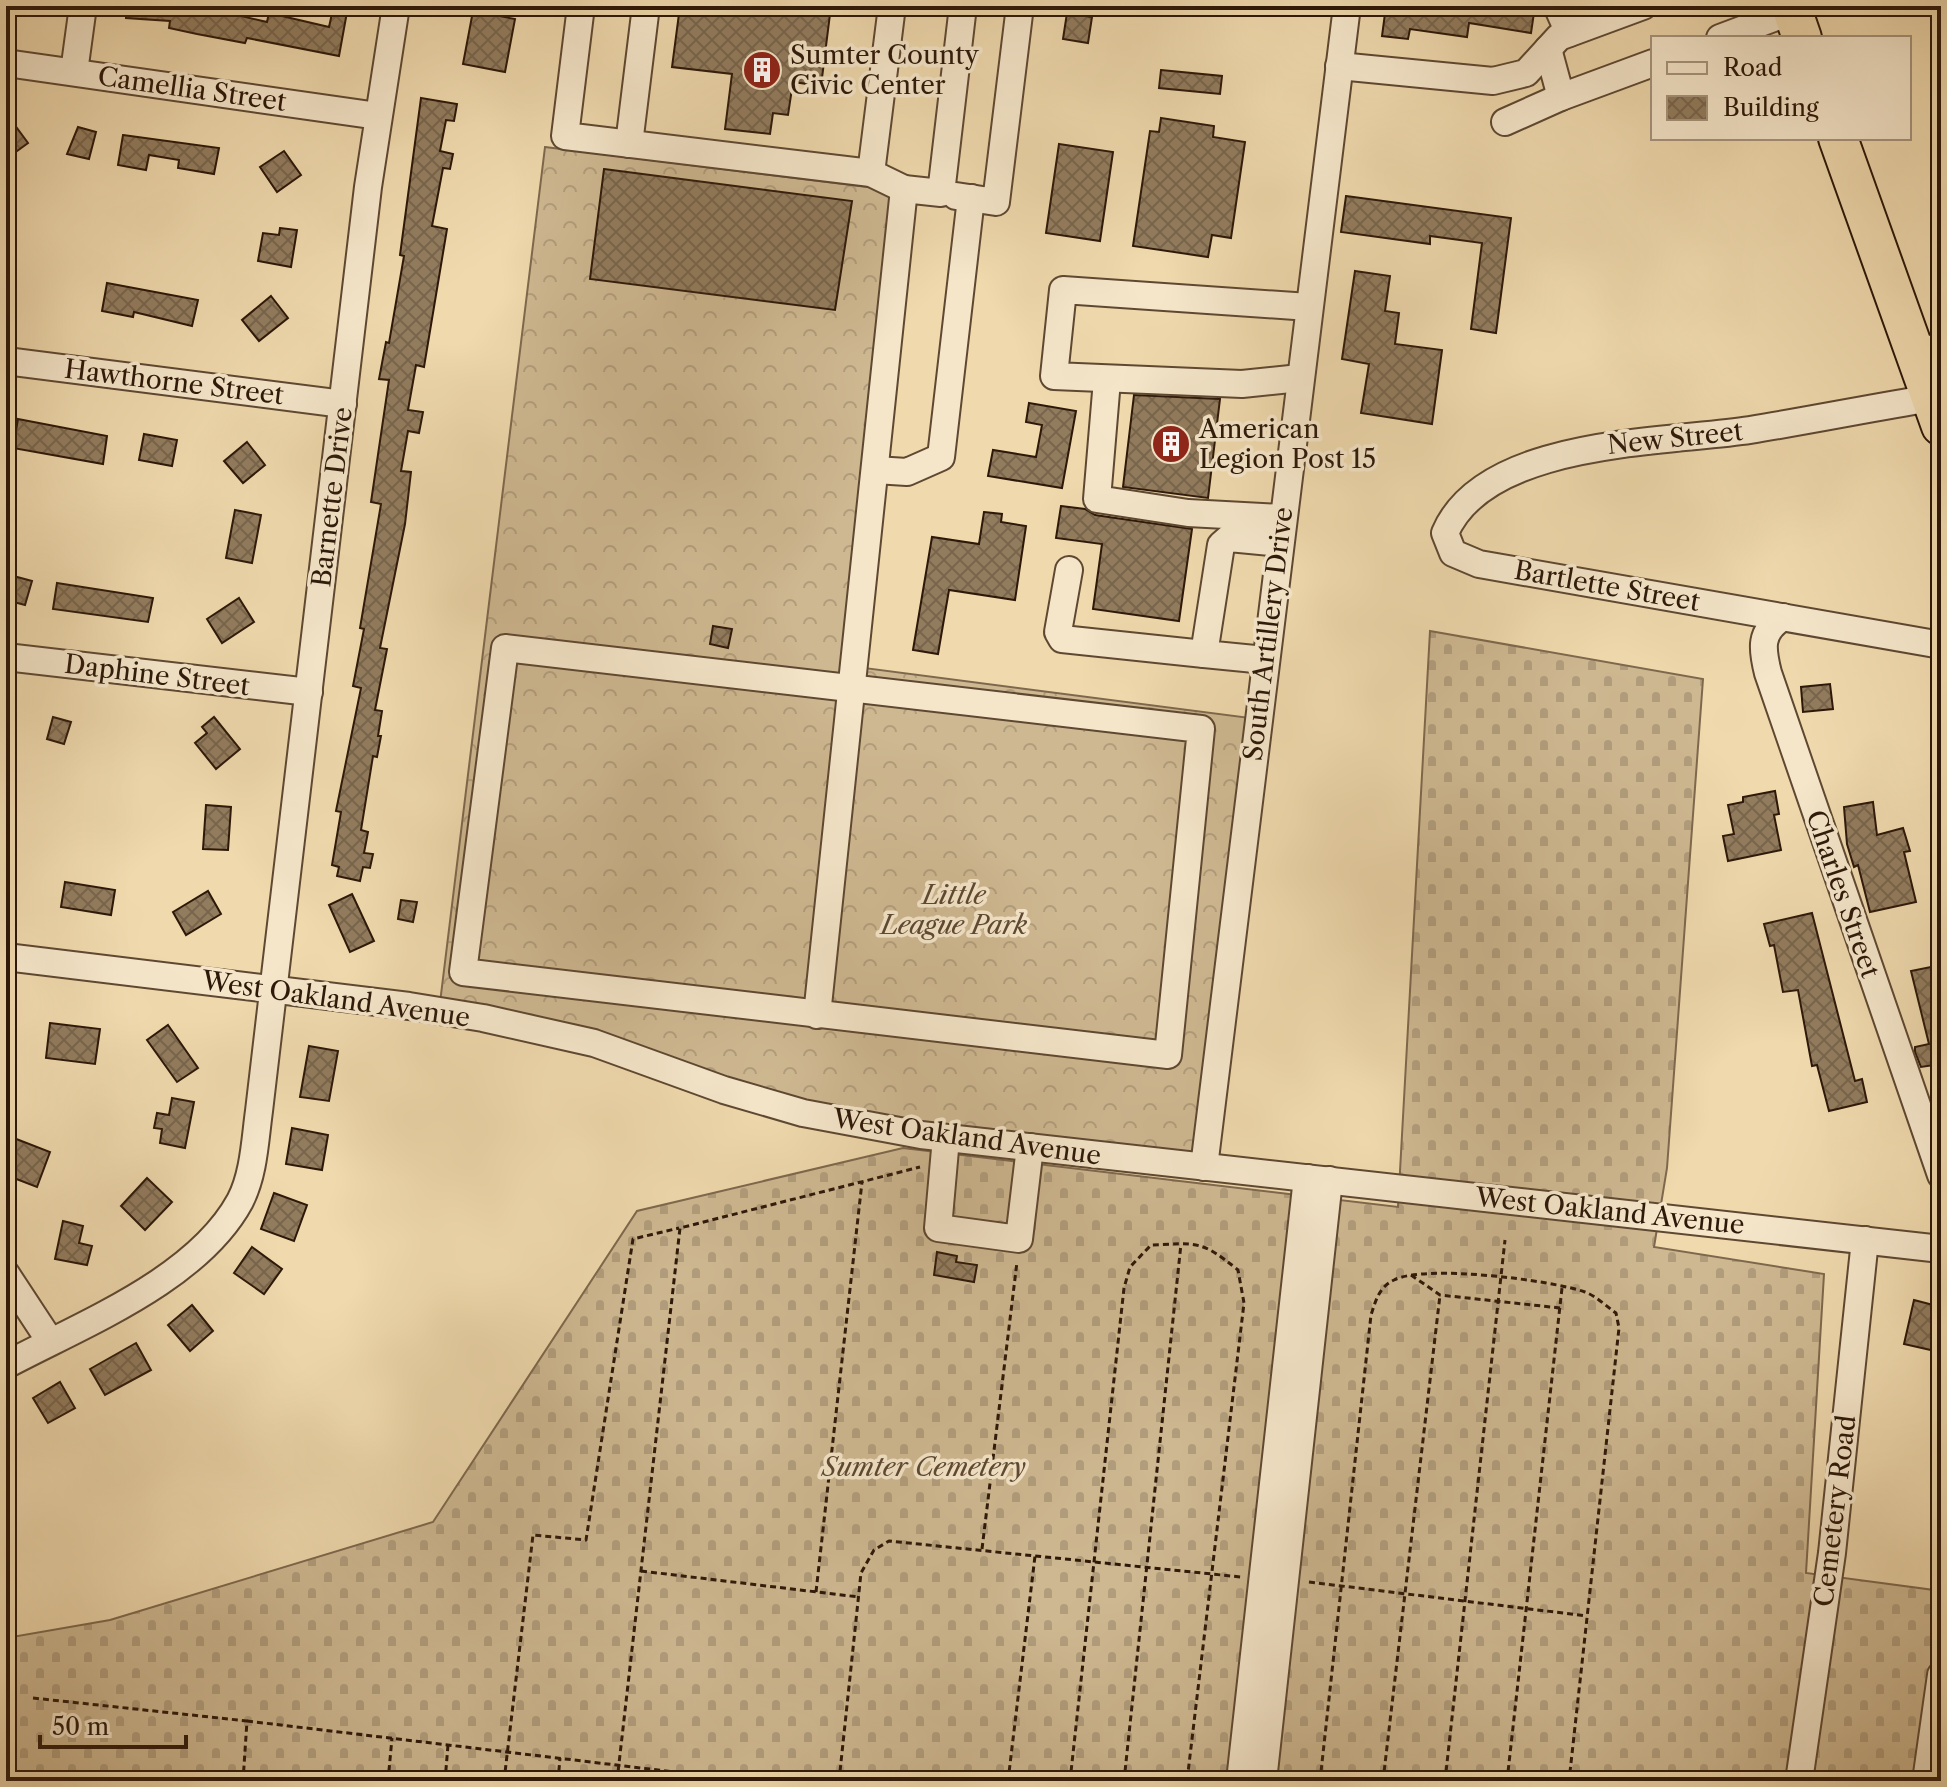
<svg xmlns="http://www.w3.org/2000/svg" width="1947" height="1787" font-family="'Libre Caslon Text',serif">
<defs>
<pattern id="forest-crowns" width="20" height="18" patternUnits="userSpaceOnUse" patternTransform="scale(2)"><rect width="20" height="18" fill="#ceb891"/><path d="M2 6a3 3 0 1 1 6 0M12 15a3 3 0 1 1 6 0" fill="none" stroke="#b19d7c"/></pattern>
<pattern id="cemetery-stones" width="16" height="16" patternUnits="userSpaceOnUse" patternTransform="scale(2)"><rect width="16" height="16" fill="#ceb891"/><path d="M2 7V4a2 2 0 0 1 4 0v3zM10 15v-3a2 2 0 0 1 4 0v3z" fill="#b19d7c"/></pattern>
<pattern id="building-cross-hatch" width="8" height="8" patternUnits="userSpaceOnUse" patternTransform="scale(2)"><rect width="8" height="8" fill="#927c5e"/><path d="M0 0l8 8M0 8l8-8" fill="none" stroke="#78654c"/></pattern>
</defs>
<rect width="100%" height="100%" fill="#efd9ad"/>
<filter id="stains"><feTurbulence type="fractalNoise" baseFrequency=".0025" numOctaves="4"/><feColorMatrix values="0 0 0 0 .2 0 0 0 0 .09 0 0 0 0 .02 0 0 0 .5 -.17"/></filter>
<radialGradient id="worn" r=".72"><stop offset=".6" stop-color="#630" stop-opacity="0"/><stop offset="1" stop-color="#630" stop-opacity=".3"/></radialGradient>
<polygon fill="url(#forest-crowns)" stroke="#7e684d" stroke-width="2" points="545,147 892,190 841,665 1258,719 1204,1167 921,1135 439,1011"/>
<polygon fill="url(#cemetery-stones)" stroke="#7e684d" stroke-width="2" points="1430,631 1703,679 1667,1168 1654,1247 1824,1274 1806,1573 1941,1591 1941,1781 6,1781 6,1638 110,1620 433,1522 637,1211 903,1148 1398,1207"/>
<g fill="url(#building-cross-hatch)" stroke="#2d1809" stroke-width="2">
<polygon points="126,6 198,6 267,22 269,13 329,27 333,9 347,12 339,56 247,38 245,43 197,34 169,28 170,21 126,18"/>
<polygon points="680,6 831,6 821,86 793,82 788,115 773,113 770,134 725,129 732,74 672,67"/>
<polygon points="1386,6 1535,6 1531,33 1469,23 1467,37 1410,29 1408,39 1382,36"/>
<polygon points="473,11 515,19 505,72 463,64"/>
<polygon points="1067,13 1092,17 1088,43 1063,39"/>
<polygon points="1161,70 1222,76 1220,94 1159,88"/>
<polygon points="421,98 457,104 454,121 446,120 440,151 453,154 450,169 443,168 432,226 447,229 424,367 416,365 408,410 423,412 419,433 408,431 401,471 411,472 405,524 380,648 387,649 375,710 382,711 378,736 381,736 377,757 373,756 361,830 368,832 364,853 373,854 370,868 363,867 360,881 337,876 339,867 332,865 341,812 336,811 361,688 353,686 364,629 360,628 381,504 371,502 389,380 379,379 386,342 389,343 404,256 400,255"/>
<polygon points="6,113 28,143 6,159"/>
<polygon points="1161,118 1214,126 1213,137 1245,142 1231,238 1212,235 1208,257 1133,246 1150,131 1159,132"/>
<polygon points="78,127 96,132 89,159 67,154"/>
<polygon points="123,135 219,148 214,174 178,168 179,160 149,155 146,170 118,165"/>
<polygon points="1059,144 1113,152 1100,241 1046,233"/>
<polygon points="284,151 301,175 277,192 260,167"/>
<polygon points="604,169 852,201 835,310 590,279"/>
<polygon points="1346,196 1511,218 1496,333 1471,329 1482,243 1430,236 1430,244 1341,232"/>
<polygon points="280,228 297,230 291,267 258,261 263,233 279,235"/>
<polygon points="1355,271 1390,276 1385,311 1399,313 1395,344 1442,350 1432,424 1361,413 1369,364 1342,359"/>
<polygon points="107,283 198,300 192,326 134,312 133,317 102,311"/>
<polygon points="271,296 288,318 259,341 242,320"/>
<polygon points="1134,395 1220,399 1208,498 1123,487"/>
<polygon points="1029,403 1076,411 1062,488 988,476 993,450 1036,457 1042,425 1026,422"/>
<polygon points="18,419 107,436 103,464 13,448"/>
<polygon points="144,434 177,440 172,466 139,460"/>
<polygon points="247,442 265,465 243,483 224,461"/>
<polygon points="1061,506 1085,509 1095,515 1192,529 1179,621 1093,609 1102,544 1056,538"/>
<polygon points="235,510 261,515 252,563 226,558"/>
<polygon points="984,512 1002,514 1001,522 1026,526 1015,600 949,590 938,654 913,650 932,537 979,544"/>
<polygon points="6,574 32,581 25,605 6,600"/>
<polygon points="57,583 153,598 148,622 53,609"/>
<polygon points="239,598 254,622 222,643 207,619"/>
<polygon points="713,626 732,629 728,648 710,644"/>
<polygon points="1830,684 1833,709 1803,712 1801,687"/>
<polygon points="53,717 71,722 64,744 47,739"/>
<polygon points="214,717 240,749 216,769 195,743 207,733 202,727"/>
<polygon points="1775,791 1779,814 1774,815 1781,850 1728,861 1723,836 1734,834 1728,805 1743,802 1743,797"/>
<polygon points="1873,802 1877,835 1903,828 1910,851 1904,852 1916,902 1870,912 1858,865 1854,867 1847,844 1844,807"/>
<polygon points="206,805 231,807 228,850 203,849"/>
<polygon points="65,882 115,890 111,915 61,907"/>
<polygon points="208,891 221,914 186,935 173,912"/>
<polygon points="352,894 374,941 350,952 329,905"/>
<polygon points="401,900 417,902 413,922 398,919"/>
<polygon points="1812,913 1855,1081 1862,1079 1867,1102 1829,1111 1817,1065 1812,1066 1798,990 1783,992 1774,945 1770,946 1764,924"/>
<polygon points="1941,965 1941,1072 1937,1072 1934,1065 1921,1067 1915,1052 1915,1047 1929,1044 1911,971"/>
<polygon points="50,1023 100,1029 95,1064 46,1058"/>
<polygon points="168,1025 198,1068 177,1082 147,1040"/>
<polygon points="309,1046 338,1051 329,1101 300,1097"/>
<polygon points="172,1098 194,1102 185,1148 160,1143 162,1129 154,1128 157,1113 169,1115"/>
<polygon points="292,1128 328,1135 322,1170 286,1164"/>
<polygon points="6,1135 50,1152 37,1187 6,1175"/>
<polygon points="147,1178 172,1202 145,1230 121,1206"/>
<polygon points="274,1193 307,1205 294,1241 261,1229"/>
<polygon points="63,1221 83,1226 79,1243 92,1246 87,1265 55,1259"/>
<polygon points="252,1247 282,1269 264,1294 234,1273"/>
<polygon points="937,1252 957,1256 956,1262 977,1265 974,1282 934,1275"/>
<polygon points="1914,1300 1941,1307 1935,1351 1904,1344"/>
<polygon points="192,1305 213,1331 190,1351 168,1325"/>
<polygon points="136,1343 151,1370 105,1395 90,1369"/>
<polygon points="60,1382 75,1408 48,1423 33,1398"/>
</g>
<g fill="none" stroke-linecap="round" stroke-linejoin="round">
<defs>
<g id="minor">
<polyline points="581,6 565,136 871,173 904,189"/>
<polyline points="1557,6 1569,33"/>
<polyline points="1720,38 1792,11"/>
<polyline points="1548,49 1561,97 1653,63"/>
<polyline points="6,63 378,116"/>
<polyline points="1339,66 1493,81 1526,73 1559,37 1643,6"/>
<polyline points="74,72 83,6"/>
<polyline points="1505,122 1561,97"/>
<polyline points="629,144 646,6"/>
<polyline points="871,173 892,6"/>
<polyline points="956,196 996,202 1020,6"/>
<polyline points="1916,356 1941,345"/>
<polyline points="6,361 343,404"/>
<polyline points="1300,378 1242,384 1054,376 1063,290 1309,307"/>
<polyline points="1107,380 1097,499 1188,513 1283,518"/>
<path d="M1931,398C1871,408 1811,420 1750,430C1666,443 1485,439 1445,533L1453,553L1479,564L1941,645"/>
<polyline points="875,470 907,472 941,457 971,198"/>
<polyline points="1069,570 1058,632 1062,639 1204,654"/>
<path d="M1783,617C1759,632 1762,649 1768,673L1941,1175"/>
<polygon points="505,648 1201,729 1168,1055 463,972"/>
<polyline points="6,657 309,692"/>
<polyline points="1265,660 1204,654 1221,545 1229,538 1280,543"/>
<polyline points="6,957 409,1006 483,1018 594,1043 724,1090 803,1113 921,1135 1941,1249"/>
<polyline points="817,1015 904,189 941,193 963,6"/>
<polyline points="946,1138 938,1228 1019,1239 1030,1147"/>
<polyline points="1204,1167 1347,6"/>
<polyline points="6,1274 50,1341"/>
<path d="M6,1365C83,1324 197,1280 240,1201C254,1174 255,1140 259,1111L368,187L396,6"/>
<polyline points="1240,1781 1307,1178"/>
<polyline points="1263,1781 1329,1180"/>
<polyline points="1799,1781 1832,1553 1865,1240"/>
<polyline points="1926,1781 1941,1675"/>
</g>
<g id="highway">
<polyline points="1791,6 1802,38"/>
<polyline points="1838,138 1941,426"/>
</g>
</defs>
<use href="#minor" stroke="#5e4832" stroke-width="30"/>
<use href="#highway" stroke="#2d1809" stroke-width="42"/>
<g stroke="#2d1809" stroke-width="3" stroke-dasharray="6 4" stroke-linecap="butt">
<polyline points="1411,1275 1440,1295 1560,1308"/>
<polyline points="982,1549 1017,1262"/>
<polyline points="641,1571 859,1597"/>
<polyline points="1309,1582 1587,1616"/>
<polyline points="816,1592 862,1182"/>
<polyline points="33,1698 247,1721 243,1781"/>
<polyline points="247,1721 750,1781"/>
<polyline points="388,1781 392,1738"/>
<polyline points="445,1781 448,1745"/>
<polyline points="504,1781 533,1535 586,1540 633,1239 679,1228"/>
<polyline points="558,1781 560,1758"/>
<polyline points="617,1781 680,1228 920,1167"/>
<polyline points="667,1781 669,1771"/>
<polyline points="839,1781 861,1573 874,1550 889,1541 1241,1577"/>
<polyline points="1008,1781 1035,1556"/>
<path d="M1070,1781L1124,1288L1130,1267L1151,1245C1198,1243 1201,1240 1238,1270L1244,1303L1187,1781"/>
<polyline points="1124,1781 1181,1244"/>
<path d="M1320,1781L1371,1315C1376,1300 1379,1287 1394,1280C1425,1264 1551,1280 1585,1292C1596,1296 1606,1306 1616,1313L1619,1328L1569,1781"/>
<polyline points="1383,1781 1440,1295"/>
<polyline points="1445,1781 1505,1240"/>
<polyline points="1507,1781 1562,1288"/>
</g>
<use href="#minor" stroke="#f5e6ca" stroke-width="26"/>
<use href="#highway" stroke="#efd9ad" stroke-width="38"/>
</g>
<defs>
<symbol id="building-disc" viewBox="-11 -11 22 22"><circle r="9.5" fill="#8f2418" stroke="#f5e6ca"/><path d="M-4-6H4V6H1V3H-1V6H-4ZM-2.5-4.3h1.7v1.8h-1.7ZM.8-4.3h1.7v1.8H.8ZM-2.5-1h1.7V.8h-1.7ZM.8-1h1.7V.8H.8Z" fill="#fff"/></symbol>
</defs>
<g fill-rule="evenodd">
<use href="#building-disc" x="740" y="48" width="44" height="44"/>
<use href="#building-disc" x="1149" y="422" width="44" height="44"/>
</g>
<g text-anchor="middle" stroke-width="7" stroke-linejoin="round" paint-order="stroke">
<g font-size="26" fill="#2d1809" stroke="#f5e6ca" text-anchor="start">
<text x="790" y="64">Sumter County<tspan x="790" dy="30">Civic Center</tspan></text>
<text x="1199" y="438">American<tspan x="1199" dy="30">Legion Post 15</tspan></text>
</g>
<g font-size="26" fill="#2d1809" stroke="#f5e6ca">
<text transform="translate(192 89) rotate(8)" y="9">Camellia Street</text>
<text transform="translate(174 382) rotate(7)" y="9">Hawthorne Street</text>
<text transform="translate(1675 438) rotate(-6)" y="9">New Street</text>
<text transform="translate(332 497) rotate(-83)" y="9">Barnette Drive</text>
<text transform="translate(1607 586) rotate(10)" y="9">Bartlette Street</text>
<text transform="translate(1268 634) rotate(-83)" y="9">South Artillery Drive</text>
<text transform="translate(157 675) rotate(7)" y="9">Daphine Street</text>
<text transform="translate(1843 894) rotate(71)" y="9">Charles Street</text>
<text transform="translate(336 999) rotate(8)" y="9">West Oakland Avenue</text>
<text transform="translate(967 1137) rotate(8)" y="9">West Oakland Avenue</text>
<text transform="translate(1610 1211) rotate(6)" y="9">West Oakland Avenue</text>
<text transform="translate(1835 1511) rotate(-83)" y="9">Cemetery Road</text>
</g>
<g font-size="26" font-style="italic" fill="#5d4832" stroke="#f5e6ca">
<text x="954" y="904">Little<tspan x="954" dy="30">League Park</tspan></text>
<text x="924" y="1476">Sumter Cemetery</text>
</g>
</g>
<rect width="1947" height="1787" fill="none" stroke="#efd9ad" stroke-width="32"/>
<rect x="8" y="8" width="1931" height="1771" fill="none" stroke="#2d1809" stroke-width="4"/>
<rect x="16" y="16" width="1915" height="1755" fill="none" stroke="#2d1809" stroke-width="2"/>
<rect x="1651" y="36" width="260" height="104" fill="#f5e6ca" stroke="#a5947d" stroke-width="2"/>
<rect x="1667" y="62" width="40" height="12" fill="#f5e6ca" stroke="#a5947d" stroke-width="2"/>
<text x="1723" y="76" font-size="24" fill="#2d1809">Road</text>
<rect x="1667" y="96" width="40" height="24" fill="url(#building-cross-hatch)" stroke="#a5947d" stroke-width="2"/>
<text x="1723" y="116" font-size="24" fill="#2d1809">Building</text>
<path d="M40 1735v12h146v-12" fill="none" stroke="#2d1809" stroke-width="4"/>
<text x="52" y="1735" font-size="24" fill="#2d1809" stroke="#f5e6ca" stroke-width="6" paint-order="stroke">50 m</text>
<rect width="100%" height="100%" filter="url(#stains)"/>
<rect width="100%" height="100%" fill="url(#worn)"/>
</svg>
